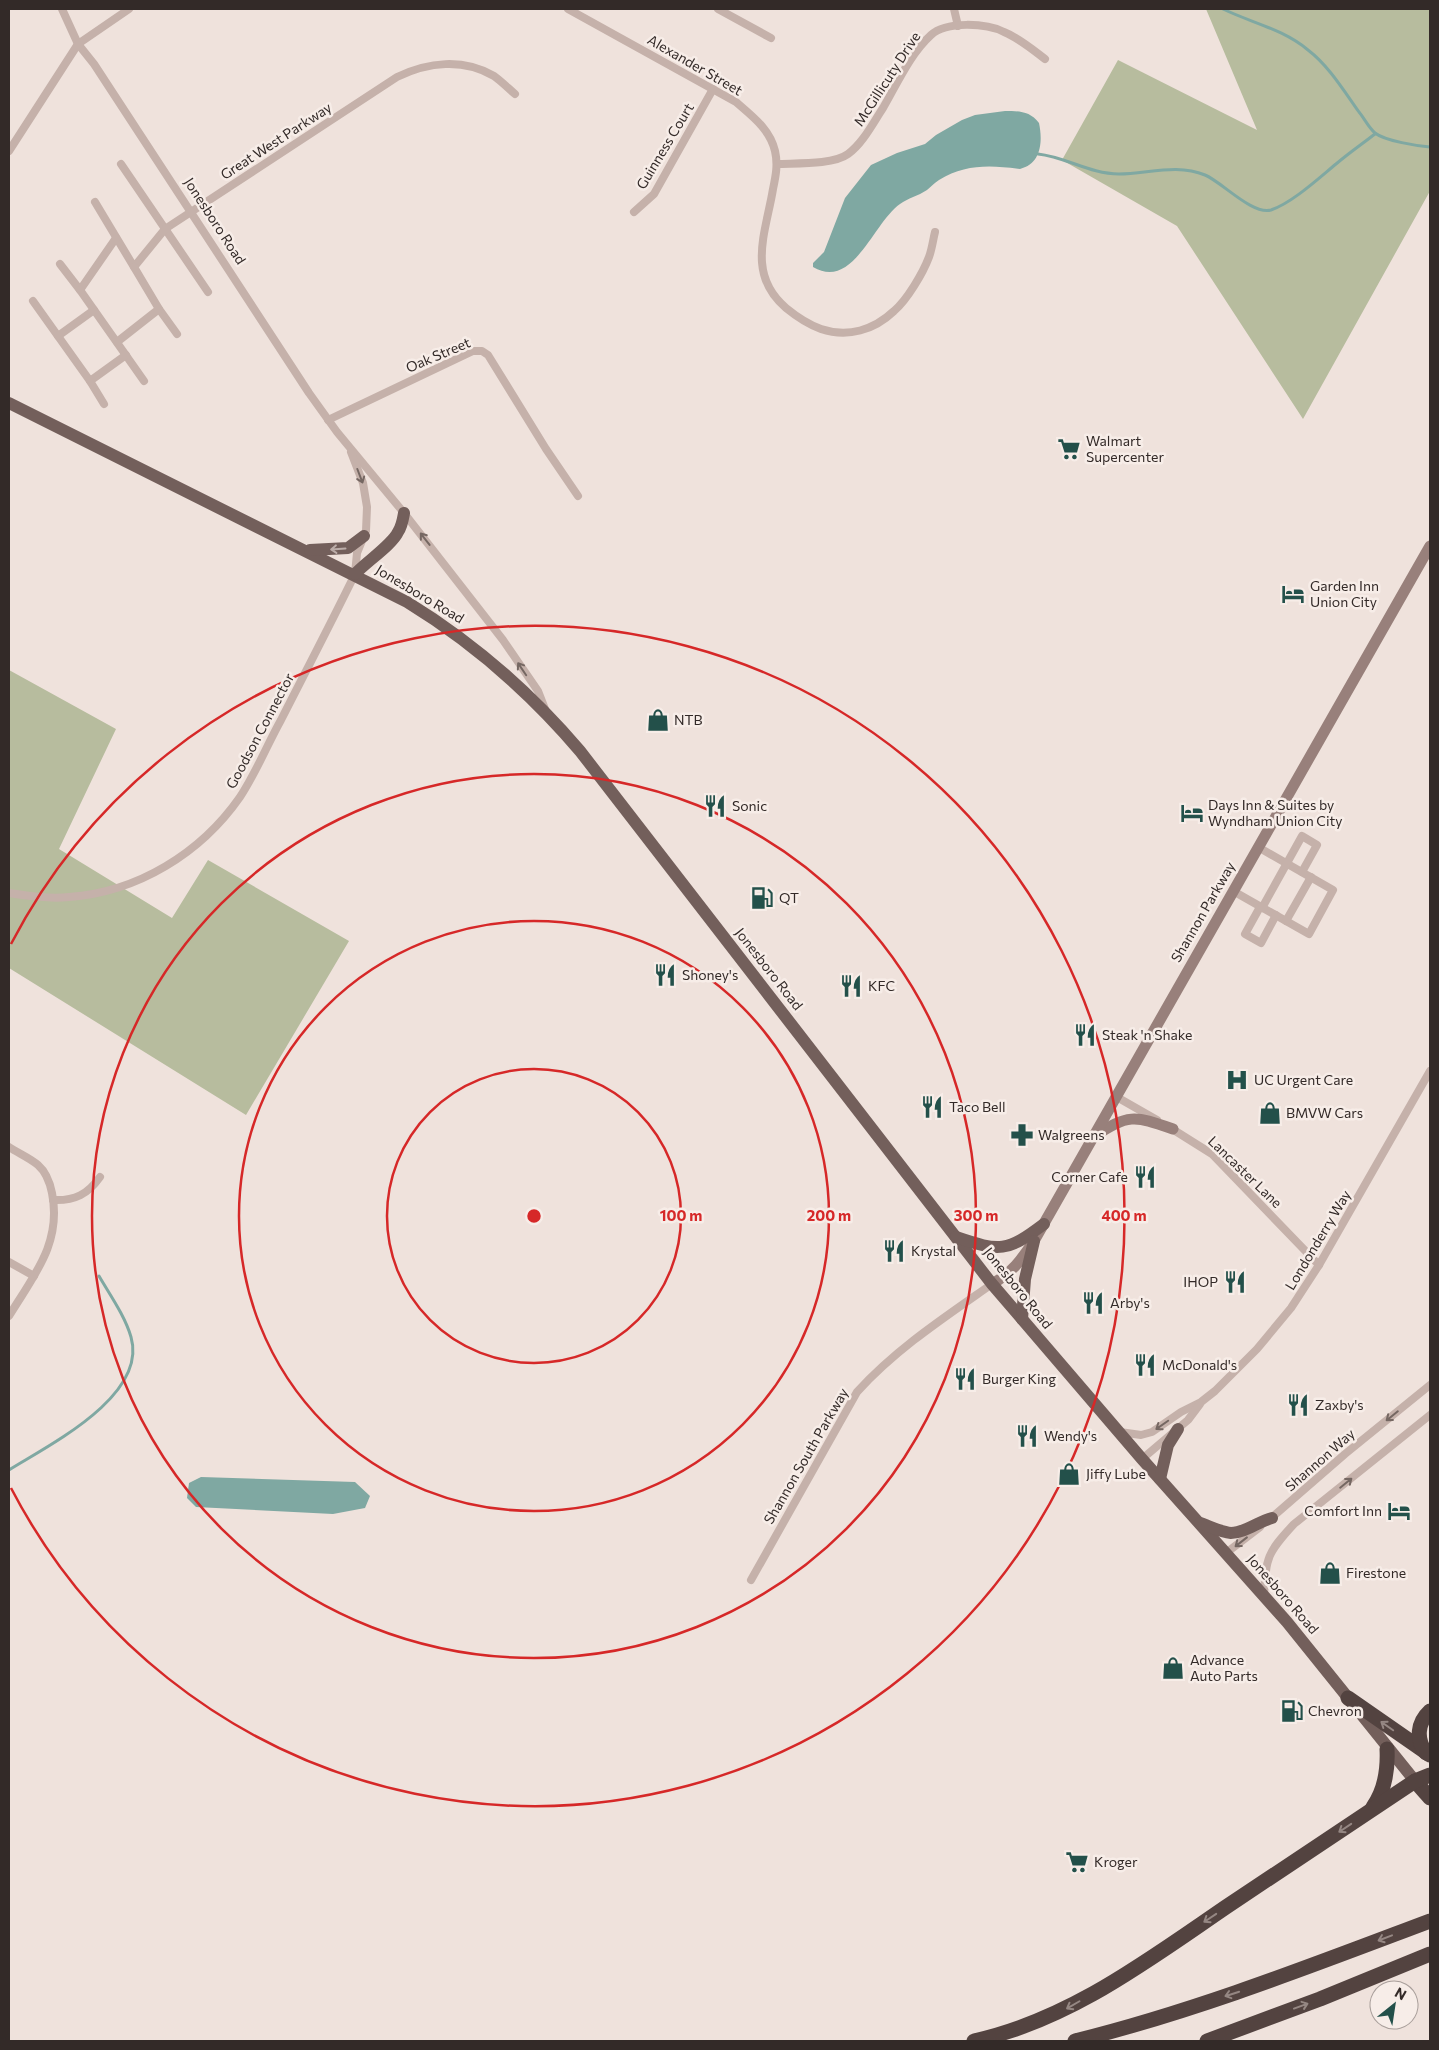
<svg xmlns="http://www.w3.org/2000/svg" width="1439" height="2050" font-family="Commissioner,sans-serif">
<rect width="100%" height="100%" fill="#efe2dc"/>
<g fill="#b7bc9e">
<polygon points="1206,9 1430,9 1430,191 1303,419 1177,226 1062,160 1118,60 1257,130"/>
<polygon points="9,670 116,729 59,849 172,918 208,860 349,941 246,1115 9,968"/>
</g>
<g fill="#7fa8a2">
<path d="M1005,111C1019,111 1030,111 1039,123C1043,142 1041,164 1020,169C990,165 965,164 939,180C934,183 931,187 927,190C918,196 908,198 900,204C873,223 853,291 813,267V263L824,252L845,198L871,165L897,153L925,144L936,135L962,120L975,115Z"/>
<polygon points="201,1477 355,1482 370,1496 365,1508 333,1514 196,1507 187,1498 189,1483"/>
</g>
<g fill="none" stroke-linecap="round" stroke-linejoin="round">
<g stroke="#7fa8a2" stroke-width="3">
<path d="M1223,9C1252,23 1283,29 1308,50C1329,66 1344,91 1359,112C1364,118 1369,128 1375,133C1385,141 1418,146 1430,147"/>
<path d="M1038,154C1066,157 1090,174 1119,174C1147,174 1177,163 1205,175C1222,182 1252,215 1271,210C1292,203 1319,178 1336,164C1349,153 1362,144 1375,134"/>
<path d="M9,1470C49,1445 148,1396 131,1337C125,1316 110,1295 99,1276"/>
</g>
<g stroke="#c5b1aa" stroke-width="8">
<polyline points="62,9 78,44 94,64 309,393 337,432 404,513 503,640 538,691 545,709"/>
<path d="M568,9L736,102C752,116 770,129 775,151C778,164 776,175 773,189C766,232 746,274 786,308C797,317 807,324 821,329C848,338 874,330 894,311C907,300 923,273 929,257C932,249 933,240 935,232"/>
<polyline points="718,9 771,38"/>
<polyline points="954,9 958,26"/>
<polyline points="9,151 78,44 129,9"/>
<polyline points="121,164 208,292"/>
<path d="M777,164C796,163 833,165 848,154C863,143 873,123 883,108C897,84 910,54 931,35C946,21 986,23 1004,32C1019,38 1032,49 1045,59"/>
<path d="M95,202L134,267L165,229L397,77C428,62 463,58 494,76C501,81 508,88 515,94"/>
<polyline points="634,212 654,194 713,89"/>
<polyline points="60,264 80,290 116,238"/>
<polyline points="80,290 144,381"/>
<polyline points="33,301 90,381"/>
<polyline points="159,309 177,334"/>
<polyline points="58,336 94,310"/>
<polyline points="117,342 159,309 134,267"/>
<polyline points="104,404 90,381 126,355"/>
<polyline points="328,420 473,351 482,351 488,355 546,449 578,496"/>
<polyline points="1233,891 1309,934 1333,890 1258,847"/>
<path d="M9,893C29,896 49,899 69,897C138,892 201,853 240,797C256,773 267,745 281,720C306,671 331,623 355,574L357,553L366,531L367,507L363,483L351,452"/>
<polyline points="1260,907 1245,934 1261,943 1276,915"/>
<polyline points="1262,908 1302,836 1317,845 1302,872"/>
<polyline points="1286,921 1311,877"/>
<polyline points="1115,1096 1157,1120"/>
<polyline points="1169,1127 1212,1154 1319,1265"/>
<path d="M9,1147C18,1153 30,1158 38,1165C46,1172 50,1183 52,1193C62,1243 34,1275 9,1316"/>
<path d="M53,1200C75,1201 88,1194 100,1177"/>
<polyline points="9,1262 34,1276"/>
<polyline points="1120,1432 1141,1435 1152,1432 1181,1412 1201,1402 1215,1391 1257,1349 1291,1308 1319,1265 1430,1071"/>
<polyline points="1142,1459 1188,1420 1200,1404"/>
<polyline points="1269,1520 1345,1454 1430,1385"/>
<polyline points="1226,1553 1260,1527"/>
<path d="M751,1580L857,1392C896,1349 945,1317 992,1284"/>
<path d="M1264,1596C1266,1557 1267,1553 1294,1524L1430,1415"/>
</g>
<g stroke="#98807b" stroke-width="11">
<path d="M1093,1137C1129,1114 1133,1115 1173,1129"/>
<path d="M992,1284C1013,1272 1021,1260 1034,1241L1430,546"/>
</g>
<g stroke="#735f5b" stroke-width="12">
<path d="M9,403L407,602C474,643 529,691 580,751L992,1284L1142,1459L1287,1622L1415,1781"/>
<polyline points="310,550 348,548 364,536"/>
<path d="M355,574C366,562 392,545 398,532C402,526 403,519 404,513"/>
<path d="M956,1237C1000,1252 1007,1252 1044,1224"/>
<polyline points="1022,1319 1025,1279 1034,1241"/>
<polyline points="1160,1479 1168,1445 1178,1429"/>
<path d="M1200,1523C1209,1526 1221,1532 1231,1533C1245,1533 1259,1521 1272,1518"/>
</g>
<g stroke="#534340" stroke-width="15">
<polyline points="1348,1698 1430,1755"/>
<path d="M1426,1753C1416,1739 1417,1723 1430,1711"/>
<polyline points="1415,1781 1430,1798"/>
<path d="M1373,1807C1385,1790 1388,1769 1387,1749"/>
<path d="M974,2041C1069,2020 1147,1961 1226,1907C1289,1865 1352,1823 1415,1781L1430,1775"/>
<path d="M1075,2041C1196,2011 1313,1965 1430,1921"/>
<polyline points="1207,2041 1320,1999 1430,1954"/>
</g>
</g>
<defs><path id="oneway-shaft" d="M-6 0H5M1.5-3L5.5 0L1.5 3" fill="none" stroke-width="1.6" stroke-linecap="round" stroke-linejoin="round" transform="scale(1.25)"/></defs>
<g stroke="#756762">
<use href="#oneway-shaft" transform="translate(360 476) rotate(69)"/>
<use href="#oneway-shaft" transform="translate(425 539) rotate(-128)"/>
<use href="#oneway-shaft" transform="translate(522 669) rotate(-124)"/>
<use href="#oneway-shaft" transform="translate(1392 1416) rotate(141)"/>
<use href="#oneway-shaft" transform="translate(1162 1425) rotate(145)"/>
<use href="#oneway-shaft" transform="translate(1346 1483) rotate(-39)"/>
<use href="#oneway-shaft" transform="translate(1241 1542) rotate(142)"/>
</g>
<use stroke="#bcada9" href="#oneway-shaft" transform="translate(338 549) rotate(176)"/>
<g stroke="#958783">
<use href="#oneway-shaft" transform="translate(1387 1726) rotate(-145)"/>
<use href="#oneway-shaft" transform="translate(1345 1828) rotate(146)"/>
<use href="#oneway-shaft" transform="translate(1210 1918) rotate(146)"/>
<use href="#oneway-shaft" transform="translate(1385 1938) rotate(159)"/>
<use href="#oneway-shaft" transform="translate(1232 1994) rotate(162)"/>
<use href="#oneway-shaft" transform="translate(1073 2005) rotate(150)"/>
<use href="#oneway-shaft" transform="translate(1301 2006) rotate(-20)"/>
</g>
<g fill="none" stroke="#d62828" stroke-width="2.5">
<circle cx="534" cy="1216" r="147"/>
<circle cx="534" cy="1216" r="295"/>
<circle cx="534" cy="1216" r="442"/>
<path d="M11 944A590 590 0 1 1 11 1488"/>
</g>
<defs>
<symbol id="supermarket-bare" viewBox="-9 -9 18 18"><path d="M-6-5.5h2.5l.6 2H6L4.5 2H-2.5L-4.4-4H-6ZM-1.5 3.2a1.3 1.3 0 1 0 .1 0ZM3 3.2a1.3 1.3 0 1 0 .1 0Z" fill="#23504a" stroke="#f7ede8" stroke-width="2.5" paint-order="stroke"/></symbol>
<symbol id="hotel-bare" viewBox="-9 -9 18 18"><path d="M-6-4.5h1.5V1H6V5H4.5V3h-9V5H-6ZM-4 0a1.8 1.8 0 1 1 3.6 0ZM.5 0V-2.5h3Q6-2.5 6 0Z" fill="#23504a" stroke="#f7ede8" stroke-width="2.5" paint-order="stroke"/></symbol>
<symbol id="shop-bare" viewBox="-9 -9 18 18"><path d="M-5-2.5h2.3a2.7 3.5 0 0 1 5.4 0H5L5.5 6h-11ZM-1.5-2.5h3a1.5 2.3 0 0 0-3 0Z" fill="#23504a" stroke="#f7ede8" stroke-width="2.5" paint-order="stroke"/></symbol>
<symbol id="restaurant-bare" viewBox="-9 -9 18 18"><path d="M-5-6h1v4h1v-4h1v4h1v-4h1v5L-1.5 .5V6h-2V.5L-5-1ZM5-6V6H3V1.5H1.5Q1.5-4 5-6Z" fill="#23504a" stroke="#f7ede8" stroke-width="2.5" paint-order="stroke"/></symbol>
<symbol id="fuel-bare" viewBox="-9 -9 18 18"><path d="M-5.5-6h7V0h2V4h1.3V-2.5L3-4.5l.8-.8L6-3V5H2.5V1h-1V6h-7ZM-4.2-4.7v3.2H.2V-4.7Z" fill="#23504a" stroke="#f7ede8" stroke-width="2.5" paint-order="stroke"/></symbol>
<symbol id="hospital-bare" viewBox="-9 -9 18 18"><path d="M-5-5h3v3.5h4V-5h3V5h-3V1.5h-4V5h-3Z" fill="#23504a" stroke="#f7ede8" stroke-width="2.5" paint-order="stroke"/></symbol>
<symbol id="pharmacy-bare" viewBox="-9 -9 18 18"><path d="M-2-6h4v4h4v4h-4v4h-4v-4h-4v-4h4Z" fill="#23504a" stroke="#f7ede8" stroke-width="2.5" paint-order="stroke"/></symbol>
</defs>
<g fill-rule="evenodd">
<use href="#supermarket-bare" x="1053" y="433" width="32" height="32"/>
<use href="#hotel-bare" x="1277" y="578" width="32" height="32"/>
<use href="#shop-bare" x="642" y="704" width="32" height="32"/>
<use href="#restaurant-bare" x="699" y="790" width="32" height="32"/>
<use href="#hotel-bare" x="1176" y="797" width="32" height="32"/>
<use href="#fuel-bare" x="746" y="882" width="32" height="32"/>
<use href="#restaurant-bare" x="649" y="959" width="32" height="32"/>
<use href="#restaurant-bare" x="835" y="970" width="32" height="32"/>
<use href="#restaurant-bare" x="1069" y="1019" width="32" height="32"/>
<use href="#hospital-bare" x="1221" y="1064" width="32" height="32"/>
<use href="#restaurant-bare" x="916" y="1091" width="32" height="32"/>
<use href="#shop-bare" x="1254" y="1097" width="32" height="32"/>
<use href="#pharmacy-bare" x="1006" y="1119" width="32" height="32"/>
<use href="#restaurant-bare" x="1129" y="1161" width="32" height="32"/>
<use href="#restaurant-bare" x="878" y="1235" width="32" height="32"/>
<use href="#restaurant-bare" x="1219" y="1266" width="32" height="32"/>
<use href="#restaurant-bare" x="1077" y="1287" width="32" height="32"/>
<use href="#restaurant-bare" x="1129" y="1349" width="32" height="32"/>
<use href="#restaurant-bare" x="949" y="1363" width="32" height="32"/>
<use href="#restaurant-bare" x="1282" y="1389" width="32" height="32"/>
<use href="#restaurant-bare" x="1011" y="1420" width="32" height="32"/>
<use href="#shop-bare" x="1053" y="1458" width="32" height="32"/>
<use href="#hotel-bare" x="1383" y="1495" width="32" height="32"/>
<use href="#shop-bare" x="1314" y="1557" width="32" height="32"/>
<use href="#shop-bare" x="1157" y="1652" width="32" height="32"/>
<use href="#fuel-bare" x="1276" y="1695" width="32" height="32"/>
<use href="#supermarket-bare" x="1061" y="1846" width="32" height="32"/>
</g>
<g text-anchor="middle" stroke-width="5" stroke-linejoin="round" paint-order="stroke">
<g font-size="14" fill="#332a28" stroke="#f7ede8">
<text transform="translate(695 65) rotate(30)" y="5">Alexander Street</text>
<text transform="translate(887 79) rotate(-57)" y="5">McGillicuty Drive</text>
<text transform="translate(276 141) rotate(-33)" y="5">Great West Parkway</text>
<text transform="translate(665 146) rotate(-59)" y="5">Guinness Court</text>
<text transform="translate(215 221) rotate(57)" y="5">Jonesboro Road</text>
<text transform="translate(438 355) rotate(-23)" y="5">Oak Street</text>
<text transform="translate(420 594) rotate(31)" y="5">Jonesboro Road</text>
<text transform="translate(260 731) rotate(-62)" y="5">Goodson Connector</text>
<text transform="translate(1203 912) rotate(-60)" y="5">Shannon Parkway</text>
<text transform="translate(769 969) rotate(52)" y="5">Jonesboro Road</text>
<text transform="translate(1245 1172) rotate(44)" y="5">Lancaster Lane</text>
<text transform="translate(1318 1240) rotate(-59)" y="5">Londonderry Way</text>
<text transform="translate(1018 1288) rotate(51)" y="5">Jonesboro Road</text>
<text transform="translate(806 1456) rotate(-60)" y="5">Shannon South Parkway</text>
<text transform="translate(1320 1460) rotate(-41)" y="5">Shannon Way</text>
<text transform="translate(1283 1594) rotate(49)" y="5">Jonesboro Road</text>
</g>
<g font-size="14" fill="#332a28" stroke="#f7ede8" text-anchor="start">
<text x="1086" y="446">Walmart<tspan x="1086" dy="16">Supercenter</tspan></text>
<text x="1310" y="591">Garden Inn<tspan x="1310" dy="16">Union City</tspan></text>
<text x="674" y="725">NTB</text>
<text x="1208" y="810">Days Inn &amp; Suites by<tspan x="1208" dy="16">Wyndham Union City</tspan></text>
<text x="732" y="811">Sonic</text>
<text x="779" y="903">QT</text>
<text x="682" y="980">Shoney's</text>
<text x="868" y="991">KFC</text>
<text x="1102" y="1040">Steak 'n Shake</text>
<text x="1254" y="1085">UC Urgent Care</text>
<text x="949" y="1112">Taco Bell</text>
<text x="1286" y="1118">BMVW Cars</text>
<text x="1038" y="1140">Walgreens</text>
<text x="1128" y="1182" text-anchor="end">Corner Cafe</text>
<text x="911" y="1256">Krystal</text>
<text x="1218" y="1287" text-anchor="end">IHOP</text>
<text x="1110" y="1308">Arby's</text>
<text x="1162" y="1370">McDonald's</text>
<text x="982" y="1384">Burger King</text>
<text x="1315" y="1410">Zaxby's</text>
<text x="1044" y="1441">Wendy's</text>
<text x="1086" y="1479">Jiffy Lube</text>
<text x="1382" y="1516" text-anchor="end">Comfort Inn</text>
<text x="1346" y="1578">Firestone</text>
<text x="1190" y="1665">Advance<tspan x="1190" dy="16">Auto Parts</tspan></text>
<text x="1308" y="1716">Chevron</text>
<text x="1094" y="1867">Kroger</text>
</g>
</g>
<circle cx="534" cy="1216" r="8" fill="#d62828" stroke="#f7ede8" stroke-width="2.5"/>
<g font-size="15" text-anchor="middle" font-weight="bold" fill="#d62828" stroke="#f7ede8" stroke-width="5" stroke-linejoin="round" paint-order="stroke">
<text x="681" y="1221">100 m</text>
<text x="829" y="1221">200 m</text>
<text x="976" y="1221">300 m</text>
<text x="1124" y="1221">400 m</text>
</g>
<rect width="1439" height="2050" fill="none" stroke="#332a28" stroke-width="20"/>
<g transform="translate(1394 2005) rotate(30)"><circle r="24" fill="#f7ede8" stroke="#a99f9b"/>
<path d="M0-4L9 19L0 12L-9 19Z" fill="#23504a"/>
<text y="-8" font-size="14" font-weight="bold" text-anchor="middle" fill="#332a28">N</text>
</g>
</svg>
